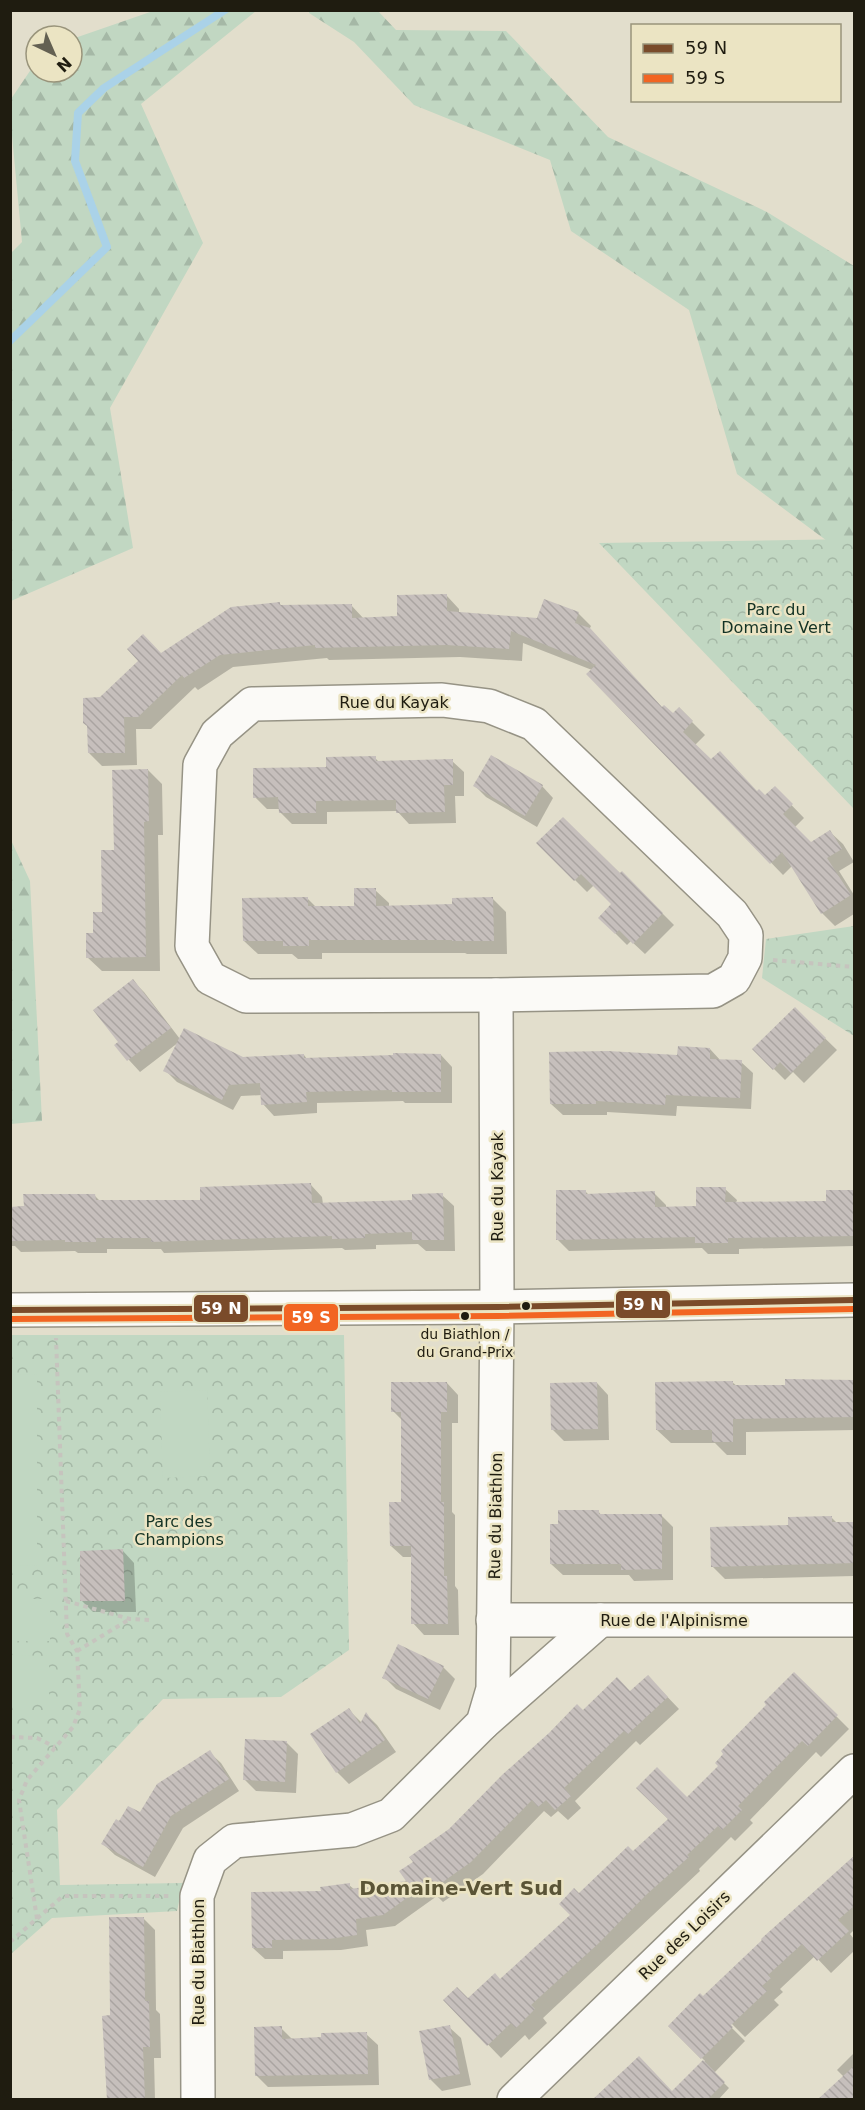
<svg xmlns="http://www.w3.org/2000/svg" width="865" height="2110" font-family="'DejaVu Sans',sans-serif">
<defs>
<pattern id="forest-firs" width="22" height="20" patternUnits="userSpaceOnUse" patternTransform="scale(1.5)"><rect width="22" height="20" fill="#c1d7c2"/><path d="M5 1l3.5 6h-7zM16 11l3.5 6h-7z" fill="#a5b8a6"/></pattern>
<pattern id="park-crowns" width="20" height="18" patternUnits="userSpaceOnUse" patternTransform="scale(1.5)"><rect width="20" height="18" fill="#c1d7c2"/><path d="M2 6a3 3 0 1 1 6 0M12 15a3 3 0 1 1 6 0" fill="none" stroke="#a5b8a6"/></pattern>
<pattern id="building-back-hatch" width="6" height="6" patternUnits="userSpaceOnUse" patternTransform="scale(1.5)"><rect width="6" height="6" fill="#c6bfbc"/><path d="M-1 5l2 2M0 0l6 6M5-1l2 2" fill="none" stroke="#aaa4a1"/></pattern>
</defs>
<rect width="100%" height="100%" fill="#e2decc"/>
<g fill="url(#forest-firs)">
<polygon points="309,10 378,11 396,30 506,31 608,137 767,212 854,266 854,561 737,474 689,310 571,231 550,160 414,105 354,42 309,13"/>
<polygon points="153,11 256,11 141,104 203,243 110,408 133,548 11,601 10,254 22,242 11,125 11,99 36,62 36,72 72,72 72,39"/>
<polygon points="10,838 30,881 42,1121 11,1124"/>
</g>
<g fill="url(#park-crowns)">
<polygon points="854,539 854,809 599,543"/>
<polygon points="854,926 854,1036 762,978 766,939"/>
<polygon points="11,1335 344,1335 349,1650 281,1697 163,1699 57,1810 60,1885 183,1883 177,1911 52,1918 11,1954"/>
</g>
<g fill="#c1d7c2">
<polygon points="37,1374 37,1565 11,1566 11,1375"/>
<polygon points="207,1390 210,1476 163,1478 160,1392"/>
<rect x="11" y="1599" width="39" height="42"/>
<polygon points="11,1655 49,1656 49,1698 11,1698"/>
</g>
<g fill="#0003">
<polygon points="447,596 459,609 459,613 538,620 578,613 591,626 589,630 663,709 673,715 679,709 705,735 694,746 710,761 765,797 775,788 804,818 794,828 810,844 830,832 843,844 854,862 839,871 854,895 854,914 835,926 822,913 792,866 783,875 588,674 592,670 523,643 522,661 460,657 329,660 327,658 233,667 198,690 195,687 151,729 136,729 137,765 102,766 89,753 101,699 162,655 279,603 283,607 351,605 364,619 399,618"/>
<polygon points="375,758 379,762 452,761 464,772 464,796 455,796 456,823 409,824 397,811 327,812 327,824 292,824 280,812 280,809 267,809 255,797 328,769"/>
<polygon points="148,770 162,784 163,835 158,835 160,971 102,971 87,957 104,913 115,851"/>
<polygon points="475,786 542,786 553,798 537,827 486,797"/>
<polygon points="538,843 620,875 622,873 674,925 645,954 631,941 627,945 600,918 613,904 594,885 587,892"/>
<polygon points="375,890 389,903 389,907 453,905 493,899 506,912 507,954 467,954 465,953 322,953 322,959 298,959 292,954 258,954 244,941 307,898 317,908 355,907"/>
<polygon points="133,981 144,992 180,1039 242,1059 304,1055 307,1059 441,1055 452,1067 452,1103 405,1103 403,1101 317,1103 317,1113 274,1116 263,1104 262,1095 241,1096 233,1110 177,1082 165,1070 179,1042 140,1072 129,1060 117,1045 120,1042"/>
<polygon points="795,1009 837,1050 804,1083 793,1072 785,1080 754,1049"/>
<polygon points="710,1049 721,1061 741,1062 753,1073 751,1109 677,1106 676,1116 607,1112 607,1115 563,1115 551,1104 679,1056"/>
<polygon points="311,1185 322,1197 323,1204 413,1201 442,1195 454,1206 455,1251 426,1251 418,1244 376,1245 376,1249 345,1250 342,1248 164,1253 161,1249 107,1249 107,1253 78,1253 75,1251 21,1252 15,1246 10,1246 10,1208 95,1196 101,1202 201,1201"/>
<polygon points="725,1189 737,1200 736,1203 827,1202 854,1191 854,1246 739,1249 739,1254 708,1254 702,1248 569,1251 557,1239 585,1191 590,1196 654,1193 666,1205 666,1208 697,1207"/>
<polygon points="732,1382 737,1386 787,1386 854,1382 854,1430 746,1432 746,1455 727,1455 715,1443 671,1443 657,1430"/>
<polygon points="447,1383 458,1395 458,1423 452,1423 452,1512 455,1515 455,1586 458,1590 459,1635 424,1635 413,1623 412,1557 403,1557 391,1546 402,1504 403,1421 393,1411"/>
<polygon points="597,1383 608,1395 609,1440 564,1441 552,1429"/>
<polygon points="598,1511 602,1516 661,1515 673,1527 673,1580 634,1581 629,1575 563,1575 551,1564 560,1525"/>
<polygon points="831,1517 837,1523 854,1523 854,1576 725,1579 712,1566 789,1526"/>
<polygon points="123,1551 134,1563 136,1612 93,1612 82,1601"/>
<polygon points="443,1667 455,1679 440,1710 396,1689 384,1677"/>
<polygon points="794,1674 849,1729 821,1757 816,1752 750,1820 753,1823 735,1841 731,1837 699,1869 700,1871 543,2018 547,2023 529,2040 525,2035 501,2058 449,2004 468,2000 501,1981 572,1915 579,1895 633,1853 670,1819 720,1766"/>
<polygon points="659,1688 679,1709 640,1745 636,1741 575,1801 581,1808 568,1820 558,1811 551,1817 544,1811 483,1874 443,1902 437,1896 395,1926 366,1930 368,1946 341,1950 283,1951 283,1959 265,1959 253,1948 322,1893 349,1885 355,1890 409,1882 415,1863 583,1712 631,1693"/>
<polygon points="349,1710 362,1723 366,1714 377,1725 396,1752 349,1784 337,1772 312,1734"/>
<polygon points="286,1742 298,1754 296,1793 256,1791 244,1779"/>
<polygon points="209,1752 221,1763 239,1791 183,1828 155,1877 115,1855 103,1844 120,1823 141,1814"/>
<polygon points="854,1856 854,1930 850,1934 854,1939 854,1951 831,1973 815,1956 780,1989 783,1992 774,2000 779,2005 745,2037 729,2021 727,2023 745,2041 714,2073 729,2088 718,2100 710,2100 688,2077 705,2061 670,2026 703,1998"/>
<polygon points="143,1918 155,1930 156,2010 160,2014 161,2058 154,2058 155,2100 108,2100 111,2017"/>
<polygon points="449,2027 461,2038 471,2085 442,2091 430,2079"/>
<polygon points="281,2028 293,2040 366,2034 378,2045 379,2085 268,2087 256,2075"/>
<polygon points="854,2053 854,2100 844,2077 837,2070"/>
</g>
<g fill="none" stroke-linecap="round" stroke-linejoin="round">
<polyline stroke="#aad2e8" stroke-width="8" points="10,341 107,247 75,161 78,113 104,88 225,10"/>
</g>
<g fill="url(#building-back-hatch)">
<polygon points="447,594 447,611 537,618 544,599 579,612 575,623 590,628 662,707 664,705 673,713 679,707 693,721 683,732 711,759 720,751 757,791 759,789 765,795 775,786 793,804 783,814 811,842 830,830 842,849 827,858 851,895 821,914 782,852 770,864 586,674 596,665 511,631 509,649 446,645 315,648 315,645 220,655 184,678 182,675 138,717 124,717 125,753 88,753 87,726 83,723 83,698 100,697 138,661 127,649 143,634 161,653 231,607 280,602 280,605 352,604 352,618 397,616 397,595"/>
<polygon points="491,755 543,785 525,816 473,786"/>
<polygon points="376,756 376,761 453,759 453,785 444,785 445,812 396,813 396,800 316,801 316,813 279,813 278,797 253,798 253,768 326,767 326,757"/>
<polygon points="148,769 149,821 144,822 146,957 86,958 86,933 93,933 93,912 102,912 101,850 114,850 112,770"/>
<polygon points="563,817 620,873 622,871 663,913 633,944 619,930 615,934 598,918 611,904 581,874 574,881 536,843"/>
<polygon points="354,888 376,888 376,906 452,904 452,898 493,897 494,941 452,941 452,940 309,940 309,946 283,946 283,941 243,941 242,898 308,897 308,906 354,906"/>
<polygon points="133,979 171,1028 127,1061 114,1045 118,1042 93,1010"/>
<polygon points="795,1007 826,1038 791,1073 780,1062 773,1070 752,1049"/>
<polygon points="184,1028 243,1057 304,1054 304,1058 393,1055 393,1053 441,1054 441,1092 392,1092 392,1090 306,1092 307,1102 261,1105 260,1083 229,1085 222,1100 163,1071"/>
<polygon points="678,1046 710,1048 710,1059 742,1060 740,1098 666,1095 665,1105 596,1101 596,1104 550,1104 549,1052 608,1051 677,1055"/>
<polygon points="311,1183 312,1203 412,1200 412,1194 443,1193 444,1240 412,1240 412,1232 365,1234 365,1238 332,1239 332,1236 151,1242 151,1238 96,1238 96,1242 65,1242 65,1240 10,1241 10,1207 24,1206 23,1194 95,1194 96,1200 200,1200 200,1187"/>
<polygon points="696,1187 726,1187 725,1202 826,1201 826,1190 855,1190 855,1236 728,1238 728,1243 695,1243 695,1237 556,1240 556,1190 586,1190 586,1194 655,1191 655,1207 696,1206"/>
<polygon points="785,1379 855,1380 855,1417 733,1419 733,1442 712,1442 712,1430 656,1430 655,1382 733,1381 733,1385 785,1385"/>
<polygon points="391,1382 447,1382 447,1412 441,1412 441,1502 444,1502 444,1576 447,1576 448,1624 411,1624 411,1546 390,1546 389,1502 401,1502 401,1412 391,1412"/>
<polygon points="597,1382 598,1429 551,1430 550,1383"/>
<polygon points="558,1510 599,1510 599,1514 662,1514 662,1569 621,1570 621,1564 550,1564 550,1524 558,1524"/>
<polygon points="832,1516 832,1522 855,1522 855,1563 711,1567 710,1527 788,1525 788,1517"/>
<polygon points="123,1549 125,1601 80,1601 80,1551"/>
<polygon points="398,1644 444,1666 428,1699 382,1678"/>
<polygon points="794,1672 838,1715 808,1746 802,1741 738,1806 742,1810 722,1830 718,1826 687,1855 689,1857 647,1894 599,1943 531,2005 535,2009 516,2028 511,2023 487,2046 443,2000 457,1987 468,1998 495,1973 500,1979 570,1915 559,1904 574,1888 579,1893 628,1846 633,1851 668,1819 636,1788 657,1767 687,1797 718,1766 715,1763 723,1754 721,1751 766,1705 764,1702"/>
<polygon points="648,1675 668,1697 628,1734 624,1731 564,1788 571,1796 555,1810 546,1800 538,1807 532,1800 471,1862 430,1891 425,1885 383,1915 356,1919 357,1935 329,1939 272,1940 272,1948 252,1948 251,1892 321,1891 320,1887 350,1883 350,1889 406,1881 399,1871 413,1862 409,1857 449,1829 502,1775 549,1733 577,1704 583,1710 617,1677 630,1691"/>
<polygon points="349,1708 360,1724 366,1712 385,1740 336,1773 310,1734"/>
<polygon points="245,1739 287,1741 285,1782 243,1780"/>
<polygon points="210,1750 229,1779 171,1816 143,1867 101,1844 116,1819 119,1821 128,1806 140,1812 157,1784"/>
<polygon points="855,1855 855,1905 838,1920 849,1931 817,1961 802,1944 768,1975 771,1978 762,1986 767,1991 731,2025 733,2027 701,2059 668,2026 700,1993 703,1996 762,1940 761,1939"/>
<polygon points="109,1917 144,1917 145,2001 149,2001 150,2047 143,2047 145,2100 107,2100 102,2016 110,2015"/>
<polygon points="450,2025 460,2074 429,2080 419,2031"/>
<polygon points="282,2026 282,2039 321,2037 321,2033 367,2032 368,2074 255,2076 254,2027"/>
<polygon points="639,2056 672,2091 703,2060 725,2082 707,2100 592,2100"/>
<polygon points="855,2065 855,2100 817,2100"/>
</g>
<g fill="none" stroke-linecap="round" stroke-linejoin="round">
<defs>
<g id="minor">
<polygon points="442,700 489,706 534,724 732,914 746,935 745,958 734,979 713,991 496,995 246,996 210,978 192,946 200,765 217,734 252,704"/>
<polyline points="10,1310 497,1307 854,1300"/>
<polyline points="493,1620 854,1620"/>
<polyline points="483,1723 600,1620"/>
<polyline points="198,2100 197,1896 210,1860 234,1841 352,1830 391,1815 483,1723 493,1689 497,1307 496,995"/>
<polyline points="514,2100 854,1771"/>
</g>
</defs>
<use href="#minor" stroke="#969385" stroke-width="36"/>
<g stroke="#c6c4be" stroke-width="4" stroke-dasharray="4.5 4.5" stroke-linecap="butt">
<polyline points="773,960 854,967"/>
<polyline points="66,1601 130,1619 151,1620"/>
<polyline points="77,1651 130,1619"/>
<polyline points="10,1737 37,1738 55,1747"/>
<polyline points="37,1919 19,1800 27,1780 73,1727 80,1709 77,1651 67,1634 56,1338"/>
<polyline points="10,1942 63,1896 170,1896"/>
</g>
<use href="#minor" stroke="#fbfaf7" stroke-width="33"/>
<defs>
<polyline id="bus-1" points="10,1310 497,1307 854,1300"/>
<polyline id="bus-2" points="10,1319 497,1316 854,1309"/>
</defs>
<use href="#bus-1" stroke="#ebe4c3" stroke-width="10"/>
<use href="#bus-2" stroke="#ebe4c3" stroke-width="10"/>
<use href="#bus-1" stroke="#7a4b2a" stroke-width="6"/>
<use href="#bus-2" stroke="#f26522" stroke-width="6"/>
</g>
<g fill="#1f1c10" stroke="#ebe4c3" stroke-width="2">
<circle cx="526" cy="1306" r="5"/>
<circle cx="465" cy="1316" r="5"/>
</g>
<g text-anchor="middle" stroke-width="5" stroke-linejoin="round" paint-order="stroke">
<g font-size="14" fill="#1f1c10" stroke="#ebe4c3">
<text x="465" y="1339">du Biathlon /<tspan x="465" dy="18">du Grand-Prix</tspan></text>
</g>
<g font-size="16" fill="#133224" stroke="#ebe4c3">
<text x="776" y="615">Parc du<tspan x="776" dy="18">Domaine Vert</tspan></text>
<text x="179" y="1527">Parc des<tspan x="179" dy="18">Champions</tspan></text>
</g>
<g font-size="16" fill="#1f1c10" stroke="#ebe4c3">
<text x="394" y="708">Rue du Kayak</text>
<text transform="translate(497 1187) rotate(-90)" y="6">Rue du Kayak</text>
<text transform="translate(495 1516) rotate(-89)" y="6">Rue du Biathlon</text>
<text x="674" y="1626">Rue de l'Alpinisme</text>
<text transform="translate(684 1935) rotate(-44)" y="6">Rue des Loisirs</text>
<text transform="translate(198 1962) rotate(-90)" y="6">Rue du Biathlon</text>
</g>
<g font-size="20" font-weight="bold" fill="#5a5436" stroke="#ebe4c3">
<text x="461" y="1895">Domaine-Vert Sud</text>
</g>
</g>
<g stroke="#ebe4c3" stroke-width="2">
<rect x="615" y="1290" width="56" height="29" rx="6" fill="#7a4b2a"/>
<rect x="193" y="1294" width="56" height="29" rx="6" fill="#7a4b2a"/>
<rect x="283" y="1303" width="56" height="29" rx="6" fill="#f26522"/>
</g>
<g font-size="16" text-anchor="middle" font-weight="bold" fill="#fff">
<text x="643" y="1310">59 N</text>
<text x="221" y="1314">59 N</text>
<text x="311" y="1323">59 S</text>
</g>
<rect width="865" height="2110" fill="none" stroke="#1f1c10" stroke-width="24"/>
<rect x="631" y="24" width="210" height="78" fill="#ebe4c3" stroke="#99947b" stroke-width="1.5"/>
<rect x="643" y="44" width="30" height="9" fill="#7a4b2a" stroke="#99947b" stroke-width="1.5"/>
<text x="685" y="54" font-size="18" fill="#1f1c10">59 N</text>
<rect x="643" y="74" width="30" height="9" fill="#f26522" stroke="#99947b" stroke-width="1.5"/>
<text x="685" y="84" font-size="18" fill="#1f1c10">59 S</text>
<g transform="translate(54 54) rotate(136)"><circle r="28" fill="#ebe4c3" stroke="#99947b" stroke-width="1.5"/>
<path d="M0-4.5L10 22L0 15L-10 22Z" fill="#636052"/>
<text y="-9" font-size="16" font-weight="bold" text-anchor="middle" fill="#1f1c10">N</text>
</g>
</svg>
